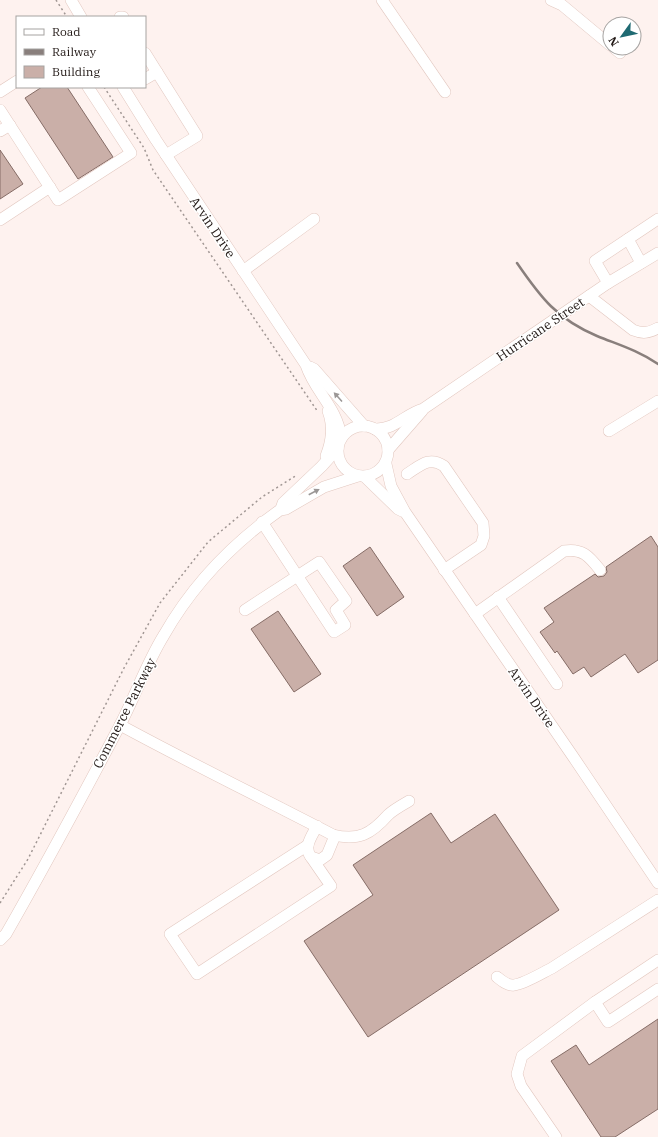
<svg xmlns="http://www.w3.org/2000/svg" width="658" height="1137" font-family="'IBM Plex Serif',serif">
<rect width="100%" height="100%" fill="#fef2ef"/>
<g fill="#caafa8" stroke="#856c66">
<polygon points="42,87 67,87 113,157 78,179 25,98"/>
<polygon points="0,150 23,184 0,199"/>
<polygon points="651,536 658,547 658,660 638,673 625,654 591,677 584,667 573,674 557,651 555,653 540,632 554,622 544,608 595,574 598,577 604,576 607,572 606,567"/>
<polygon points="370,547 404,597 377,616 343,566"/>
<polygon points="278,611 321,674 294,692 251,629"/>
<polygon points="431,813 451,843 495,814 559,910 368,1037 304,941 373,895 353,865"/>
<polygon points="658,1019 658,1109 615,1137 601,1137 551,1061 576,1045 589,1065"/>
</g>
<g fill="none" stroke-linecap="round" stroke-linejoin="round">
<defs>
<g id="minor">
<polyline points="71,0 81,17"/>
<polyline points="382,0 445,92"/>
<polyline points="551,0 562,5 610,45"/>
<polyline points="120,17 123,17"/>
<polyline points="614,48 620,53"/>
<polyline points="145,53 197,136 166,155"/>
<polyline points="145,79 157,72"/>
<path d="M123,87L156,140L306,365C315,392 337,407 341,437"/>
<polyline points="0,92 17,81"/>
<polyline points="0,110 58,200 131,153 88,87"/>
<polyline points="0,131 10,125"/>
<polyline points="0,220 50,187"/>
<polyline points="628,239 641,263"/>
<polyline points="243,271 314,219"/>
<polyline points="608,283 595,261 658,219"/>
<path d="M589,296L633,330C643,334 648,333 658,328"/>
<polyline points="310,367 314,369 364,426"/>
<circle cx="363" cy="451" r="25"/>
<path d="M375,429C395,430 405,414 423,409L608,283L658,253"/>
<polyline points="609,431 658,401"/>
<polyline points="388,450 422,411"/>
<path d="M326,456C332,441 334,427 328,411"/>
<polyline points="386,464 391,486 405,512 574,758 658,883"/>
<path d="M407,474C421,465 429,456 444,466L483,523L484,536L481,545L444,570"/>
<polyline points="365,477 398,509 402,511"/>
<polyline points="281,509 283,503 322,466 338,448"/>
<polyline points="498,597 557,684"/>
<polyline points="245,610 319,562 346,601 336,610 345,625 334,632 262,522"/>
<path d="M475,614L564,551C582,548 589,556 600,570"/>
<path d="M120,725C190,763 262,798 333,835L334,838L327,855L320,860L311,857C303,847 312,836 317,826"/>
<path d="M333,835C359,841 371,834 388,815C393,810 402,805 409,801"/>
<polyline points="308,845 170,934 197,974 331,886 311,857"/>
<path d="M0,940L6,934C45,866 82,797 119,727C135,697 146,664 164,635C193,584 233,543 280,510L286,509L324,487L358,476"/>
<path d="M497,977C502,981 508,986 514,985C524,984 542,973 552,968L658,900"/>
<polyline points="595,1002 608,1022 658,989"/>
<polyline points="556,1137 521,1086 517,1074 522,1056 595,1002 658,960"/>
</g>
</defs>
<use href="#minor" stroke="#e2c7bf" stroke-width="12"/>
<g stroke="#a09693" stroke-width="1.5" stroke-dasharray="2 3" stroke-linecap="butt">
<polyline points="56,0 67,17"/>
<polyline points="104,87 144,148 153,170 318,412"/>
<polyline points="0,903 28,859 124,668 160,603 208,542 262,497 297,475"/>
</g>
<use href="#minor" stroke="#fff" stroke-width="11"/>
<path stroke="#897f7c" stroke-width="2.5" d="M517,263C541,298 557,319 597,336C619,345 637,350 658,364"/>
</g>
<defs><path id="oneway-solid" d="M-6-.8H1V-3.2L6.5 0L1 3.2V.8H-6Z"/></defs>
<g fill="#9b9796">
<use href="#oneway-solid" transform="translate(338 397) rotate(-132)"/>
<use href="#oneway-solid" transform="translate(314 492) rotate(-28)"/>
</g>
<g text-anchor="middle" stroke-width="3" stroke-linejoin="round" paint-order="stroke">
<g font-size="13" fill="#211815" stroke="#fff">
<text transform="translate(213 227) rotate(56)" y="5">Arvin Drive</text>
<text transform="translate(540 329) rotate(-34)" y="5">Hurricane Street</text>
<text transform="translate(532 697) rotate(55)" y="5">Arvin Drive</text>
<text transform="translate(124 713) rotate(-63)" y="5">Commerce Parkway</text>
</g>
</g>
<rect x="16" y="16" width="130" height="72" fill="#ffffff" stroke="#a6a3a1"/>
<rect x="24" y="29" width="20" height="6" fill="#ffffff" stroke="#a6a3a1"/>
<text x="52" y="36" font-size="12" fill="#211815">Road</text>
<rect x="24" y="49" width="20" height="6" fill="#897f7c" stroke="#a6a3a1"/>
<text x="52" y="56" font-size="12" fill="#211815">Railway</text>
<rect x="24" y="66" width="20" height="12" fill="#caafa8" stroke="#a6a3a1"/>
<text x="52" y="76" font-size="12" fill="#211815">Building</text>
<g transform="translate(622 36) rotate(237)"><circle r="19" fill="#ffffff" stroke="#a6a3a1"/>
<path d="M0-3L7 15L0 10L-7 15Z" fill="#1f6a72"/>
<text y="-6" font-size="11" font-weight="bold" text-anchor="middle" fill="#211815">N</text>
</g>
</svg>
